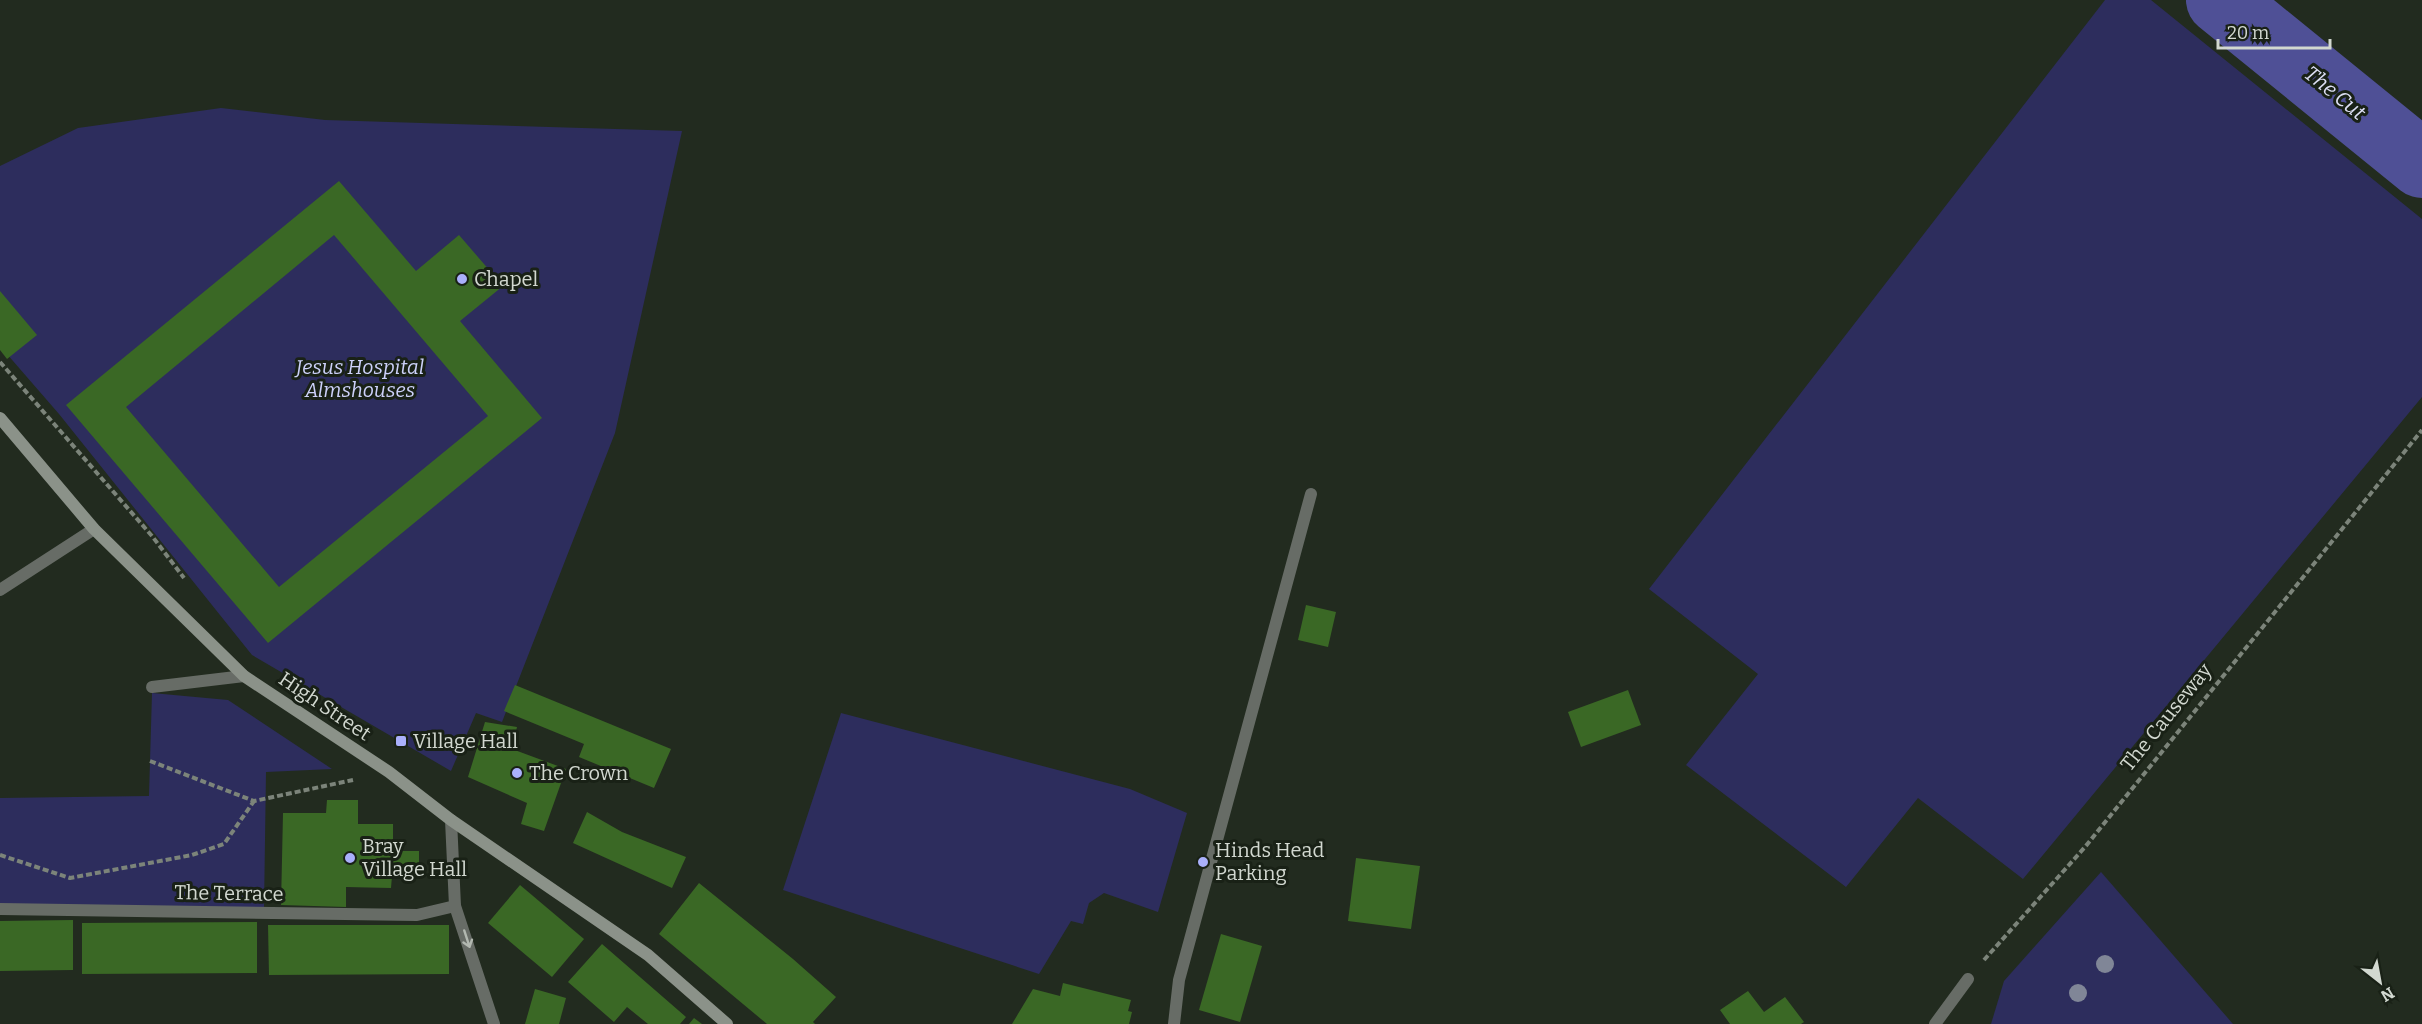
<svg xmlns="http://www.w3.org/2000/svg" width="2422" height="1024" font-family="Bitter,serif">
<rect width="100%" height="100%" fill="#222b1f"/>
<g fill="#2d2d5d">
<polygon points="2105,0 2151,0 2422,219 2422,397 2023,879 1918,798 1846,887 1686,765 1758,674 1649,589"/>
<polygon points="221,108 325,120 682,131 615,433 502,722 476,713 451,771 252,655 59,414 0,346 0,166 78,128"/>
<polygon points="152,693 228,700 332,769 266,772 264,908 0,904 0,798 149,796"/>
<polygon points="841,713 1130,789 1187,813 1158,912 1104,893 1089,903 1083,924 1071,921 1039,974 783,890"/>
<polygon points="2101,872 2233,1024 1991,1024 2004,981"/>
</g>
<g fill="none" stroke-linecap="round" stroke-linejoin="round">
<polyline stroke="#4f5096" stroke-width="68" points="2220,0 2422,164"/>
</g>
<g fill="#3a6825" fill-rule="evenodd">
<path d="M339,181L416,271L459,235L503,286L460,321L542,418L268,643L66,405ZM334,235L488,416L279,587L126,407Z"/>
<polygon points="0,291 37,335 7,359 0,350"/>
<polygon points="1306,605 1336,612 1328,647 1298,640"/>
<polygon points="515,685 671,749 654,788 579,757 584,744 504,711"/>
<polygon points="1628,690 1641,725 1581,747 1568,712"/>
<polygon points="485,722 517,727 512,749 566,769 544,831 521,824 527,803 468,777"/>
<polygon points="327,800 358,800 358,824 393,824 393,851 419,851 419,876 392,876 391,888 346,887 346,907 281,905 283,813 326,813"/>
<polygon points="587,812 622,832 686,857 672,888 573,843"/>
<polygon points="1356,858 1420,866 1411,929 1348,921"/>
<polygon points="699,883 793,959 836,997 813,1022 815,1024 767,1024 659,934"/>
<polygon points="520,885 584,939 552,977 488,923"/>
<polygon points="73,920 73,970 0,971 0,921"/>
<polygon points="257,922 257,973 82,974 82,923"/>
<polygon points="268,925 449,925 449,974 269,975"/>
<polygon points="1221,934 1262,946 1240,1022 1199,1010"/>
<polygon points="602,944 686,1017 680,1024 648,1024 627,1007 614,1022 568,982"/>
<polygon points="1063,983 1131,1000 1128,1011 1132,1012 1129,1024 1012,1024 1033,989 1060,996"/>
<polygon points="535,989 566,998 559,1024 525,1024"/>
<polygon points="1748,991 1764,1012 1785,997 1804,1022 1801,1024 1730,1024 1720,1010"/>
<polygon points="694,1018 702,1024 689,1024"/>
</g>
<g fill="none" stroke-linecap="round" stroke-linejoin="round">
<g stroke="#7c847a" stroke-width="4" stroke-dasharray="6 3" stroke-linecap="butt">
<polyline points="0,362 152,536 184,578"/>
<polyline points="150,761 254,801 353,780"/>
<polyline points="0,855 70,878 192,855 224,844 254,801"/>
<polyline points="1984,960 2085,847 2422,430"/>
</g>
<g stroke="#676c66" stroke-width="12">
<polyline points="0,590 94,529"/>
<polyline points="152,687 244,676"/>
<polyline points="0,909 417,915 455,906"/>
<polyline points="1174,1024 1179,980 1311,494"/>
<polyline points="1935,1024 1968,979"/>
</g>
<polyline stroke="#676c66" stroke-width="12" points="451,820 455,906 494,1024"/>
<polyline stroke="#8b9289" stroke-width="12" points="0,418 94,529 244,676 389,772 451,820 648,955 727,1024"/>
</g>
<g fill="#808697">
<circle cx="2105" cy="964" r="9"/>
<circle cx="2078" cy="993" r="9"/>
</g>
<defs><path id="oneway-shaft" d="M-6 0H5M1.5-3L5.5 0L1.5 3" fill="none" stroke-width="1.6" stroke-linecap="round" stroke-linejoin="round" transform="scale(1.5)"/></defs>
<use stroke="#b2b8b0" href="#oneway-shaft" transform="translate(467 939) rotate(72)"/>
<g fill="#aab0fb" stroke="#192116" stroke-width="2">
<circle cx="462" cy="279" r="6"/>
<rect x="395" y="735" width="12" height="12" rx="3"/>
<circle cx="517" cy="773" r="6"/>
<circle cx="350" cy="858" r="6"/>
<circle cx="1203" cy="862" r="6"/>
</g>
<g text-anchor="middle" stroke-width="6" stroke-linejoin="round" paint-order="stroke">
<g font-size="20" fill="#d2d8d0" stroke="#192116" text-anchor="start">
<text x="474" y="286">Chapel</text>
<text x="413" y="748">Village Hall</text>
<text x="529" y="780">The Crown</text>
<text x="362" y="853">Bray<tspan x="362" dy="23">Village Hall</tspan></text>
<text x="1215" y="857">Hinds Head<tspan x="1215" dy="23">Parking</tspan></text>
</g>
<g font-size="20" font-style="italic" fill="#cdd1fa" stroke="#192116">
<text x="360" y="374">Jesus Hospital<tspan x="360" dy="23">Almshouses</tspan></text>
</g>
<g font-size="20" fill="#d2d8d0" stroke="#192116">
<text transform="translate(325 706) rotate(34)" y="7">High Street</text>
<text transform="translate(2166 717) rotate(-51)" y="7">The Causeway</text>
<text transform="translate(229 893) rotate(1)" y="7">The Terrace</text>
</g>
<g font-size="21" font-style="italic" fill="#dcdef3" stroke="#192116">
<text transform="translate(2335 93) rotate(39)" y="7">The Cut</text>
</g>
</g>
<g transform="translate(2380 982) rotate(149)" stroke="#192116" stroke-width="4.5" paint-order="stroke">
<path d="M0-4.5L10 22L0 15L-10 22Z" fill="#d2d8d0"/>
<text y="-9" font-size="16" font-weight="bold" text-anchor="middle" fill="#d2d8d0">N</text>
</g>
<path d="M2218 39v9h112v-9" fill="none" stroke="#d2d8d0" stroke-width="3"/>
<text x="2227" y="39" font-size="18" fill="#d2d8d0" stroke="#192116" stroke-width="4.5" paint-order="stroke">20 m</text>
</svg>
